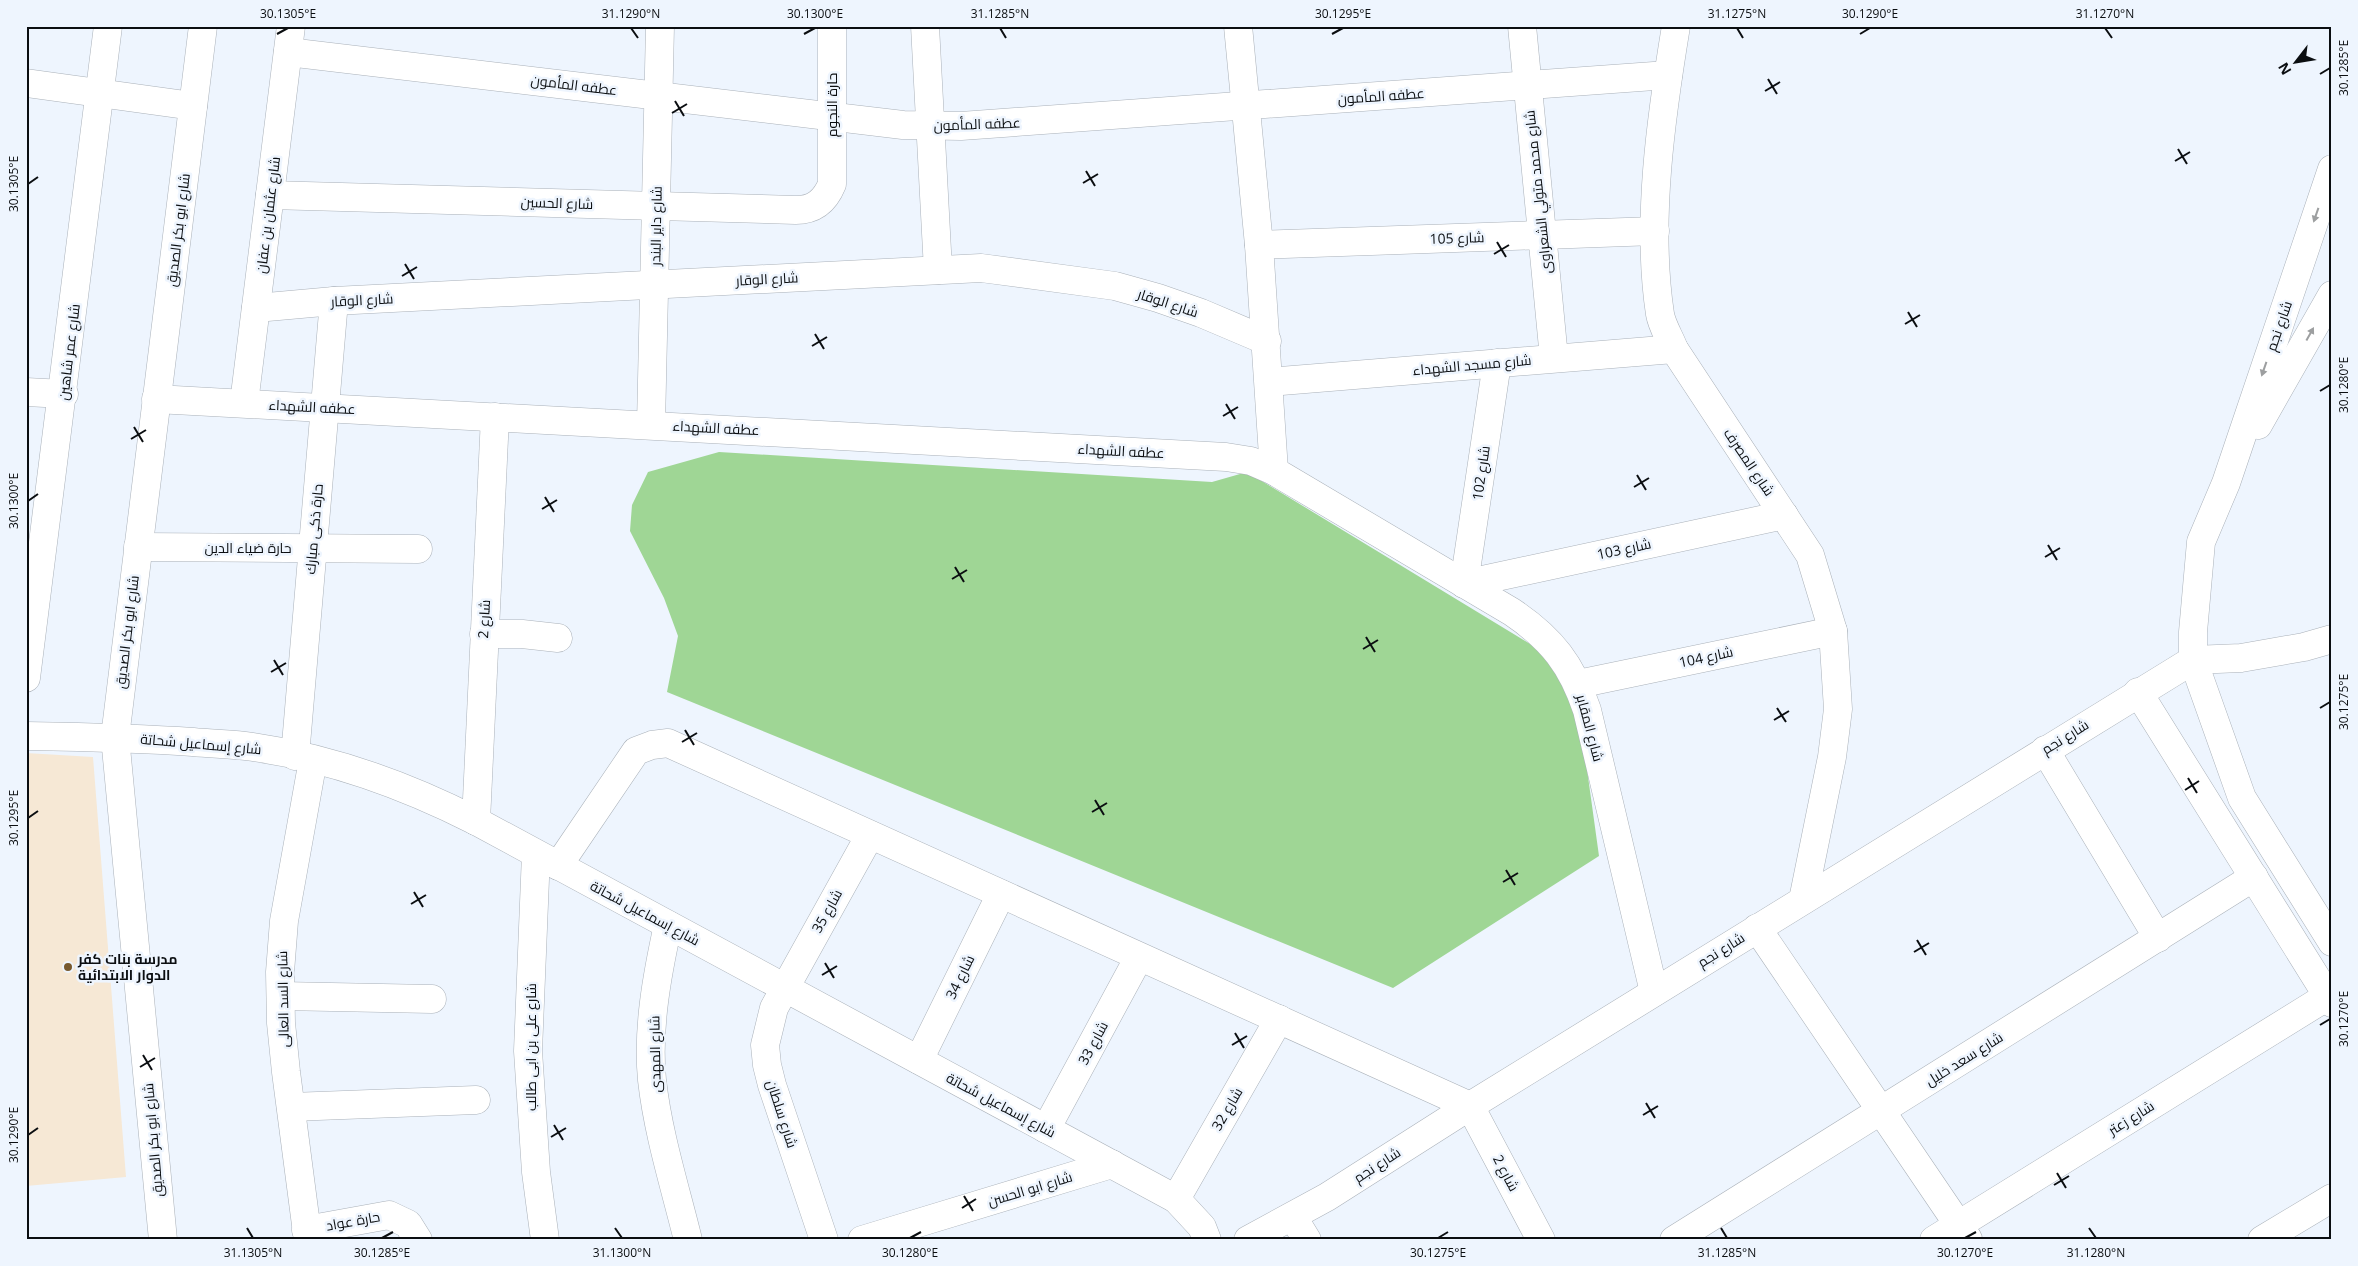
<svg xmlns="http://www.w3.org/2000/svg" width="2358" height="1266" font-family="'Open Sans',Cairo,sans-serif">
<rect width="100%" height="100%" fill="#eef5fe"/>
<polygon fill="#f6e8d5" points="26,753 93,757 126,1177 26,1186"/>
<polygon fill="#9fd695" points="719,452 1212,482 1247,472 1563,664 1580,719 1599,856 1393,988 667,692 678,636 664,598 630,531 632,505 648,472"/>
<g fill="none" stroke-linecap="round" stroke-linejoin="round">
<defs>
<g id="minor">
<polyline points="925,26 938,270"/>
<polyline points="1238,26 1259,245 1274,471"/>
<polyline points="1522,26 1554,358"/>
<path d="M1676,26C1661,117 1646,222 1660,314C1662,326 1670,338 1674,349L1810,555L1833,631L1838,709L1832,757L1803,900"/>
<polyline points="288,52 903,125 961,126 1668,75"/>
<polyline points="26,83 193,106"/>
<polyline points="2332,169 2226,483 2201,542 2193,632 2193,660 2242,798 2332,942"/>
<path d="M270,195L796,210C814,210 825,201 832,184V26"/>
<polyline points="1259,245 1655,231"/>
<polyline points="256,308 334,301 981,268 1115,286 1158,298 1201,313 1267,341"/>
<polyline points="1497,363 1464,584 1784,515"/>
<polyline points="1269,382 1674,349"/>
<polyline points="26,392 64,394"/>
<path d="M156,399L1226,457L1251,461L1274,471L1512,612C1552,639 1572,665 1587,710L1654,992"/>
<polyline points="244,403 291,26"/>
<polyline points="651,425 660,26"/>
<polyline points="2258,425 2332,295"/>
<polyline points="138,547 418,549"/>
<polyline points="484,634 522,634 558,638"/>
<polyline points="26,678 108,26"/>
<polyline points="1578,684 1833,631"/>
<polyline points="2138,692 2332,1003"/>
<path d="M26,736C82,737 137,738 193,742C213,744 234,744 253,747C330,758 407,786 476,821L1176,1199L1202,1227L1207,1240"/>
<polyline points="2045,750 2158,938"/>
<polyline points="295,756 334,301"/>
<polyline points="476,821 495,417"/>
<polyline points="536,854 528,1051 536,1172 545,1240"/>
<polyline points="558,866 636,751 652,745 668,743 1470,1106 1541,1240"/>
<path d="M668,925C657,975 647,1029 652,1080C658,1134 675,1187 688,1240"/>
<polyline points="1757,928 1968,1239"/>
<polyline points="281,996 432,999"/>
<polyline points="919,1060 1001,894"/>
<polyline points="291,1107 476,1100"/>
<polyline points="1046,1129 1139,957"/>
<polyline points="1176,1199 1279,1019"/>
<polyline points="1293,1217 1307,1240"/>
<polyline points="306,1230 389,1215 408,1224 418,1240"/>
<polyline points="163,1240 115,737 203,26"/>
<polyline points="308,1240 286,1072 281,1023 280,972 284,921 313,760"/>
<polyline points="824,1240 772,1085 767,1065 765,1045 774,1008 870,835"/>
<polyline points="862,1240 1112,1164"/>
<polyline points="1248,1240 1327,1197 1470,1106 2193,660 2241,658 2304,647 2332,639"/>
<polyline points="1674,1240 2254,877"/>
<polyline points="1934,1240 2328,996"/>
<polyline points="2262,1240 2332,1198"/>
</g>
</defs>
<use href="#minor" stroke="#aab1b9" stroke-width="29"/>
<use href="#minor" stroke="#fff" stroke-width="28"/>
</g>
<defs><path id="oneway-solid" d="M-6-.8H1V-3.2L6.5 0L1 3.2V.8H-6Z" transform="scale(1.25)"/></defs>
<g fill="#9d9fa0">
<use href="#oneway-solid" transform="translate(2316 215) rotate(109)"/>
<use href="#oneway-solid" transform="translate(2310 334) rotate(-61)"/>
<use href="#oneway-solid" transform="translate(2264 369) rotate(109)"/>
</g>
<path fill="none" stroke="#0b0e11" stroke-width="2" d="M631,28L638,38M1000,28L1006,38M1737,28L1743,38M2105,28L2112,38M277,34L288,28M804,34L815,28M1332,34L1343,28M1860,34L1870,28M2320,74L2330,68M1768,79L1777,94M1765,91L1780,82M675,101L684,116M672,113L687,104M2178,149L2187,164M2175,161L2190,152M1086,171L1095,186M1083,183L1098,174M28,184L38,177M1497,242L1506,257M1494,254L1509,245M405,264L414,279M402,276L417,267M1908,312L1917,327M1905,324L1920,315M815,334L824,349M812,346L827,337M2320,391L2330,385M1226,404L1235,419M1223,416L1238,407M134,427L143,442M131,439L146,430M1637,475L1646,490M1634,487L1649,478M545,497L554,512M28,501L38,494M542,509L557,500M2048,545L2057,560M2045,557L2060,548M955,567L964,582M952,579L967,570M1366,637L1375,652M1363,649L1378,640M274,660L283,675M271,672L286,663M1777,708L1786,722M2320,708L2330,702M1774,720L1789,711M685,730L694,745M682,742L697,733M2188,778L2197,793M2185,790L2199,781M1095,800L1104,815M1092,812L1107,803M28,818L38,811M1506,870L1515,885M1503,882L1518,873M414,892L423,907M411,904L426,895M1917,940L1926,955M1914,952L1929,943M825,963L834,978M822,975L837,966M2320,1025L2330,1019M1235,1033L1244,1048M1232,1045L1247,1036M143,1055L152,1070M140,1067L155,1058M1646,1103L1655,1118M1643,1115L1658,1106M554,1125L563,1140M28,1135L38,1128M551,1137L566,1128M2057,1173L2066,1188M2054,1185L2069,1176M964,1196L973,1211M962,1208L976,1199M247,1228L253,1238M615,1228L622,1238M1721,1228L1727,1238M2089,1228L2096,1238M382,1238L393,1232M910,1238L921,1232M1438,1238L1448,1232M1965,1238L1976,1232"/>
<circle fill="#78592e" stroke="#eef5fe" stroke-width="2" cx="68" cy="967" r="5"/>
<g text-anchor="middle" stroke-width="5" stroke-linejoin="round" paint-order="stroke">
<g font-size="14" fill="#0b0e11" stroke="#eef5fe">
<text transform="translate(574 85) rotate(7)" y="5">عطفه المأمون</text>
<text transform="translate(1381 96) rotate(-4)" y="5">عطفه المأمون</text>
<text transform="translate(832 105) rotate(-90)" y="5">حارة النجوم</text>
<text transform="translate(977 124) rotate(-2)" y="5">عطفه المأمون</text>
<text transform="translate(1538 192) rotate(-96)" y="5">شارع محمد متولي الشعراوى</text>
<text transform="translate(557 203) rotate(2)" y="5">شارع الحسين</text>
<text transform="translate(268 215) rotate(-83)" y="5">شارع عثمان بن عفان</text>
<text transform="translate(656 226) rotate(-89)" y="5">شارع داير البندر</text>
<text transform="translate(178 230) rotate(-83)" y="5">شارع ابو بكر الصديق</text>
<text transform="translate(1457 238) rotate(-2)" y="5">شارع 105</text>
<text transform="translate(767 279) rotate(-3)" y="5">شارع الوقار</text>
<text transform="translate(362 300) rotate(-3)" y="5">شارع الوقار</text>
<text transform="translate(1168 303) rotate(18)" y="5">شارع الوقار</text>
<text transform="translate(2279 326) rotate(-71)" y="5">شارع نجم</text>
<text transform="translate(69 352) rotate(-83)" y="5">شارع عمر شاهين</text>
<text transform="translate(1472 365) rotate(-5)" y="5">شارع مسجد الشهداء</text>
<text transform="translate(312 407) rotate(3)" y="5">عطفه الشهداء</text>
<text transform="translate(716 428) rotate(3)" y="5">عطفه الشهداء</text>
<text transform="translate(1121 451) rotate(3)" y="5">عطفه الشهداء</text>
<text transform="translate(1749 462) rotate(56)" y="5">شارع المصرف</text>
<text transform="translate(1481 473) rotate(-82)" y="5">شارع 102</text>
<text transform="translate(314 529) rotate(-85)" y="5">حارة ذكى مبارك</text>
<text x="248" y="553">حارة ضياء الدين</text>
<text transform="translate(1624 549) rotate(-12)" y="5">شارع 103</text>
<text transform="translate(484 619) rotate(-87)" y="5">شارع 2</text>
<text transform="translate(127 632) rotate(-83)" y="5">شارع ابو بكر الصديق</text>
<text transform="translate(1706 657) rotate(-12)" y="5">شارع 104</text>
<text transform="translate(1590 728) rotate(75)" y="5">شارع المقابر</text>
<text transform="translate(2065 737) rotate(-32)" y="5">شارع نجم</text>
<text transform="translate(201 744) rotate(5)" y="5">شارع إسماعيل شحاتة</text>
<text transform="translate(827 911) rotate(-61)" y="5">شارع 35</text>
<text transform="translate(645 913) rotate(28)" y="5">شارع إسماعيل شحاتة</text>
<text transform="translate(1721 950) rotate(-32)" y="5">شارع نجم</text>
<text transform="translate(960 977) rotate(-64)" y="5">شارع 34</text>
<text transform="translate(283 999) rotate(-91)" y="5">شارع السد العالى</text>
<text transform="translate(1093 1043) rotate(-62)" y="5">شارع 33</text>
<text transform="translate(531 1047) rotate(-90)" y="5">شارع على بن ابى طالب</text>
<text transform="translate(655 1054) rotate(-91)" y="5">شارع المهدى</text>
<text transform="translate(1964 1059) rotate(-32)" y="5">شارع سعد خليل</text>
<text transform="translate(1001 1105) rotate(28)" y="5">شارع إسماعيل شحاتة</text>
<text transform="translate(1227 1109) rotate(-60)" y="5">شارع 32</text>
<text transform="translate(782 1114) rotate(72)" y="5">شارع سلطان</text>
<text transform="translate(2131 1118) rotate(-32)" y="5">شارع زعتر</text>
<text transform="translate(153 1140) rotate(-95)" y="5">شارع ابو بكر الصديق</text>
<text transform="translate(1377 1165) rotate(-33)" y="5">شارع نجم</text>
<text transform="translate(1506 1173) rotate(62)" y="5">شارع 2</text>
<text transform="translate(1030 1189) rotate(-17)" y="5">شارع ابو الحسن</text>
<text transform="translate(353 1221) rotate(-10)" y="5">حارة عواد</text>
</g>
<g font-size="14" font-weight="bold" fill="#0b0e11" stroke="#eef5fe" text-anchor="start">
<text x="78" y="964">مدرسة بنات كفر<tspan x="78" dy="16">الدوار الابتدائية</tspan></text>
</g>
</g>
<rect width="2358" height="1266" fill="none" stroke="#eef5fe" stroke-width="55"/>
<g transform="translate(2296 62) rotate(239)" stroke="#eef5fe" stroke-width="4" paint-order="stroke">
<path d="M0-4L9 19L0 12L-9 19Z" fill="#0b0e11"/>
<text y="-8" font-size="14" font-weight="bold" text-anchor="middle" fill="#0b0e11">N</text>
</g>
<rect x="28" y="28" width="2302" height="1210" fill="none" stroke="#0b0e11" stroke-width="2"/>
<g font-size="12" text-anchor="middle" fill="#0b0e11">
<text x="288" y="18">30.1305°E</text>
<text x="631" y="18">31.1290°N</text>
<text x="815" y="18">30.1300°E</text>
<text x="1000" y="18">31.1285°N</text>
<text x="1343" y="18">30.1295°E</text>
<text x="1737" y="18">31.1275°N</text>
<text x="1870" y="18">30.1290°E</text>
<text x="2105" y="18">31.1270°N</text>
<text transform="translate(2344 68) rotate(-90)" y="4">30.1285°E</text>
<text transform="translate(14 184) rotate(-90)" y="4">30.1305°E</text>
<text transform="translate(2344 385) rotate(-90)" y="4">30.1280°E</text>
<text transform="translate(14 501) rotate(-90)" y="4">30.1300°E</text>
<text transform="translate(2344 702) rotate(-90)" y="4">30.1275°E</text>
<text transform="translate(14 818) rotate(-90)" y="4">30.1295°E</text>
<text transform="translate(2344 1019) rotate(-90)" y="4">30.1270°E</text>
<text transform="translate(14 1135) rotate(-90)" y="4">30.1290°E</text>
<text x="253" y="1257">31.1305°N</text>
<text x="382" y="1257">30.1285°E</text>
<text x="622" y="1257">31.1300°N</text>
<text x="910" y="1257">30.1280°E</text>
<text x="1438" y="1257">30.1275°E</text>
<text x="1727" y="1257">31.1285°N</text>
<text x="1965" y="1257">30.1270°E</text>
<text x="2096" y="1257">31.1280°N</text>
</g>
</svg>
